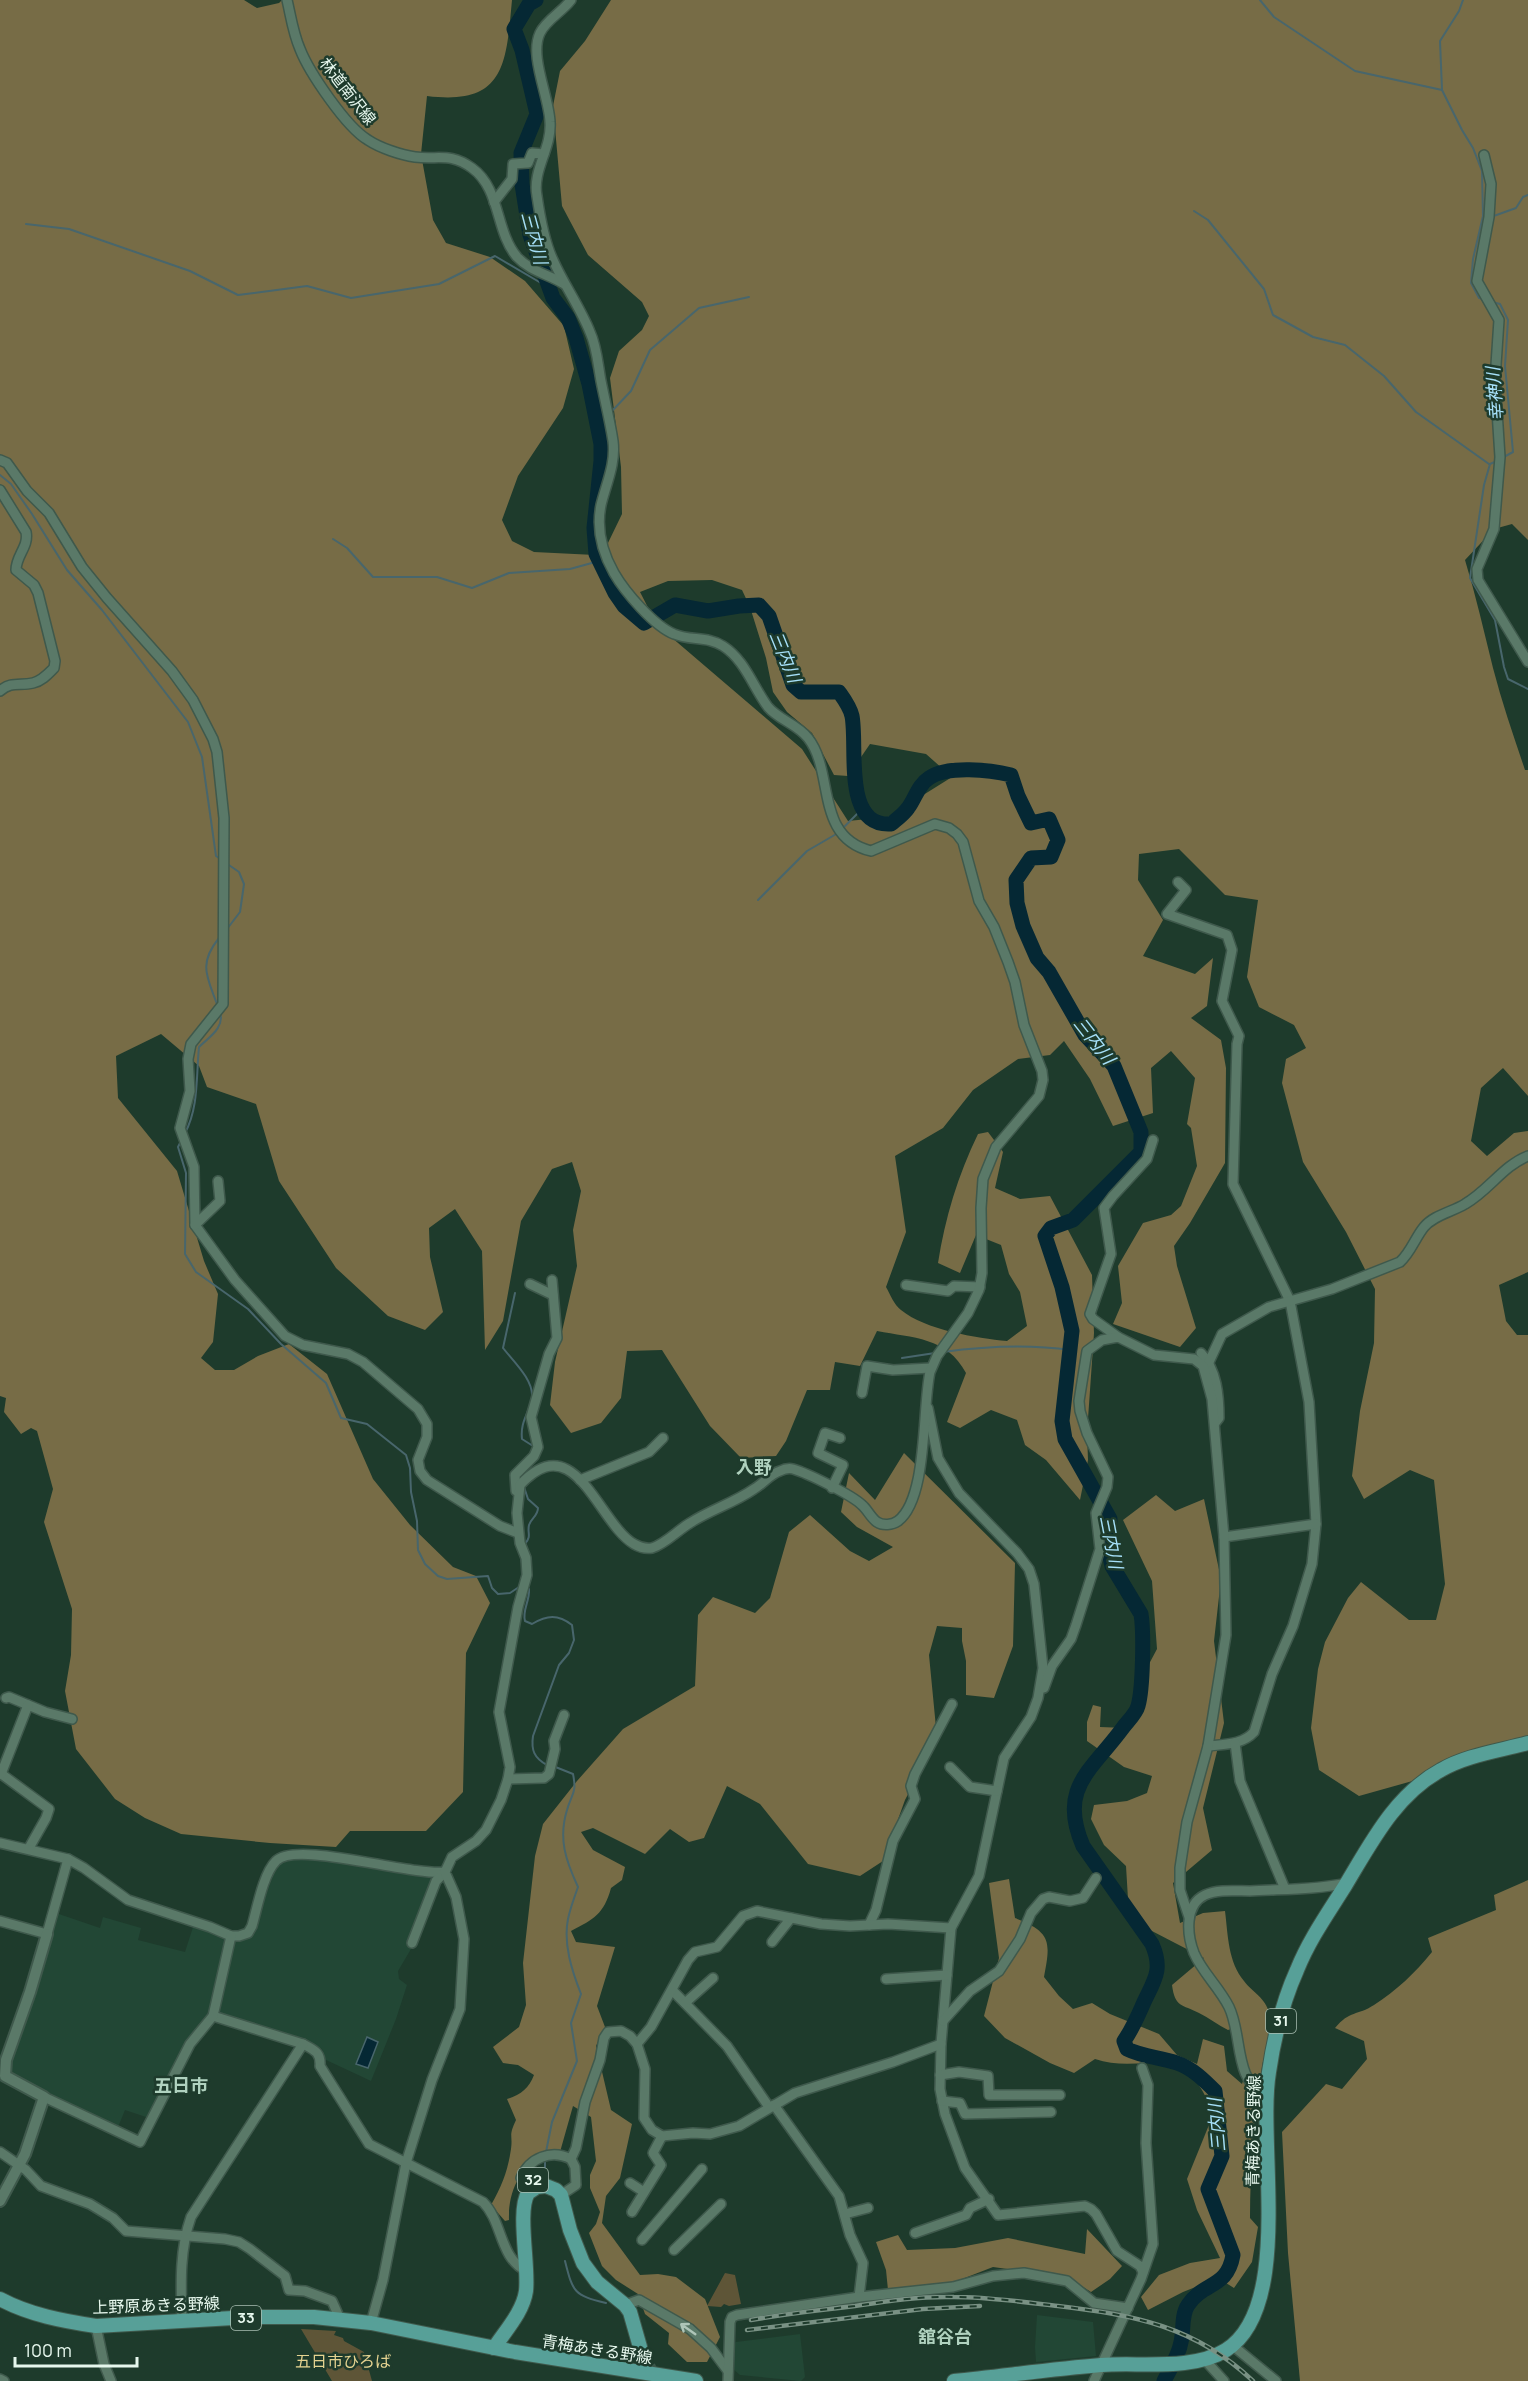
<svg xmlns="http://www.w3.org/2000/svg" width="1528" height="2381" font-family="Manrope,'Noto Sans JP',sans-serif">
<rect width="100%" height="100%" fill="#1e3b2c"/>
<g fill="#224735">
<polygon points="294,1856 429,1875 434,1880 410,1944 411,1949 398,1971 399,1979 407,1985 396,2019 371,2081 324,2059 322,2049 217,2013 233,1942 242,1939 255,1926 275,1870 282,1860"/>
<polygon points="56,1913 100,1928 103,1917 141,1928 138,1940 185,1952 194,1924 227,1936 209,2016 149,2118 125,2110 118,2127 14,2078 10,2073 9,2069 33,1999"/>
<polygon points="1037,2315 1093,2322 1096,2356 1036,2362 1035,2347"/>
<polygon points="800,2334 805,2377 801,2381 740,2375 733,2369 733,2344 736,2342"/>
</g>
<g fill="#5e5537">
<polygon points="725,2273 735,2275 741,2304 729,2306 724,2304 721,2307 707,2306"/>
<polygon points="301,2329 336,2331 334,2335 343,2338 344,2341 364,2352 372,2381 332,2381"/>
</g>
<g fill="#776c46" fill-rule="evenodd">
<path d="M0,0H244L257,8L279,3L282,0H512C506,63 506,106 427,96L421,154L433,220L446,243L490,257L525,281L564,326L574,369L563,408L518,476L502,520L512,541L534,552L595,555L607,545L622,514L621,467L610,378L619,351L642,330L649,316L642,302L588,255L562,206L553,106L560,71L585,41L611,0H1528V540L1512,524L1494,529L1465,560C1476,596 1484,632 1493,668C1502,703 1514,737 1525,770H1528V1096L1503,1068L1481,1088L1471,1141L1487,1156L1514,1133L1528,1131V1272L1499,1285L1506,1321L1517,1335H1528V1736L1512,1740L1416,1780L1359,1796L1319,1770L1311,1728L1318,1669L1325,1642L1348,1598L1361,1582L1409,1620H1436L1445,1584L1434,1480L1410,1470L1364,1499L1352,1476L1360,1411L1374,1343L1375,1289L1346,1232L1303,1162L1282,1083L1286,1059L1306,1048L1294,1025L1259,1007L1247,977L1258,900L1225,895L1179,849L1139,854L1138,880L1163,920L1143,956L1195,974L1213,958L1207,1006L1191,1018L1221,1040L1226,1068L1225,1163L1190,1223L1174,1246L1177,1266L1196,1328L1180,1347L1113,1324L1122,1303L1118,1266L1143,1223L1171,1215L1181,1206L1197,1166L1191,1128L1187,1124L1195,1078L1171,1051L1151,1068L1153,1113L1113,1126L1090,1079L1064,1041L1050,1055L1018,1059L973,1090L943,1128L895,1156L906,1232L886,1287C890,1294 894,1305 901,1310C925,1330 977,1338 1007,1341L1027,1326L1020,1292L1009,1274L1001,1245L976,1235L960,1273L938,1263C945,1218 958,1175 978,1134L988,1132L1003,1152L995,1188L1020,1199L1050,1196L1092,1275L1094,1333L1087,1433L1088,1460L1080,1500L1046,1460L1025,1445L1017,1420L991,1410L960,1428L947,1422L966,1373C947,1337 913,1338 877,1331L860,1366L835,1362L830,1390H807L786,1441L776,1456L741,1458L710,1426L662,1350L627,1351L621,1398L601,1423L571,1433L550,1405L555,1362L577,1266L573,1230L581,1191L572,1162L552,1169L521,1221L503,1321L485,1350L482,1251L455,1209L429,1228L430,1257L443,1312L425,1330L388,1316L336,1268L279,1181L256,1104L207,1087L199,1066L161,1034L116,1056L118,1098L177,1171L204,1261L218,1294L213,1342L201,1358L215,1370H234L258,1356L289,1344L327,1374L373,1479L410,1525L453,1567L476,1576L490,1603L466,1653L463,1792L426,1831H350L336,1847L270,1843L181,1834L145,1818L115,1799L76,1749L65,1691L71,1655L72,1609L44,1522L53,1489L37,1431L31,1428L21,1434L4,1412L6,1398L0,1396ZM712,580L742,590L750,607L766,658L773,692L787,712L812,733L834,775L848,776L870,744L926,754L952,777L888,817L848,821L802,749L657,625L640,592L668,581Z"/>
<path d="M904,1453L1015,1563L1013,1646L994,1698L966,1695V1661L962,1641V1628L937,1626L929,1655L937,1738L905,1800L883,1861L860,1876L808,1864L760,1804L727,1786L704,1838L689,1842L670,1829L645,1854L593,1828L581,1832L593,1850L625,1867L622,1880L611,1888C604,1914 594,1919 571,1931L576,1942L615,1947L597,2006L605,2027L596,2046L611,2110L632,2124L620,2178L606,2196L602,2223L640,2275L658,2274L676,2277L705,2299L720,2337L707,2362H687L668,2344L669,2333L645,2314L638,2294L616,2280L602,2266L589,2233L596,2224L600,2212L590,2188V2175L596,2161L591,2117L573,2106L560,2152L539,2153C519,2171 508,2193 509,2220L505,2221L491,2205C502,2186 508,2170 511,2149C513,2134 508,2137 516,2120L507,2099C521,2095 529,2088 534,2075L518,2065L503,2063L493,2047L519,2027L526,2005L523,1963L535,1856L543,1824L577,1781L623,1729L695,1686L698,1615L713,1597L755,1613L770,1598L789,1532L810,1515L850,1551L869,1561L893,1547L857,1527L841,1512L849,1473L875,1500Z"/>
<path d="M1156,1495L1175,1511L1204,1499L1221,1579L1214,1641L1224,1723L1203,1808L1212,1850L1173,1883L1180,1923L1203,1913L1225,1911C1228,1935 1228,1962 1244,1981C1252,1992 1266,1998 1269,2013C1274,2030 1265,2050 1262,2067C1254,2117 1250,2168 1250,2218L1258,2227L1252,2262L1234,2288L1218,2278L1183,2292L1148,2310L1141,2297L1159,2275L1190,2263L1220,2258L1197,2210L1187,2179L1213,2115C1206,2093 1191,2065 1165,2061C1160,2060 1152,2062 1147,2063C1129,2064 1112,2065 1095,2059L1074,2073L1050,2063L1005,2038L984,2016L999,1958L989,1883L1009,1879L1015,1918C1051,1932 1051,1941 1044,1977L1059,1996L1073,2009L1092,2003L1110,2014L1159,2034L1177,2055L1197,2064L1203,2039L1224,2046L1227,2071L1242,2084L1248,2066L1236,2027L1228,2030C1218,2025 1209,2018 1199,2013C1182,2004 1175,2008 1172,1985L1204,1958L1150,1930L1128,1899L1126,1866L1104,1845L1091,1819L1094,1805L1127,1801L1147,1793L1152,1776L1124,1767L1087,1741V1722L1093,1705L1101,1707L1100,1727L1126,1728L1137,1698L1141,1679L1157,1649L1152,1581L1123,1520Z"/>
<path d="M1528,1880V2381H1300L1288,2253L1282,2132L1326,2084L1342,2089L1367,2059L1364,2041L1335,2028C1350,2010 1357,2016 1374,2005C1396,1991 1415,1973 1432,1952L1428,1938L1496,1910L1494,1895Z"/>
<polygon points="1087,2229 1122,2266 1110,2279 1091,2292 1069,2278 993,2267 957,2281 888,2290 886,2270 876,2242 898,2235 907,2250 955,2248 1008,2238 1085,2254"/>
</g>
<polygon fill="#052834" stroke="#48666c" stroke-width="1.5" points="367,2037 378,2042 368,2068 356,2064"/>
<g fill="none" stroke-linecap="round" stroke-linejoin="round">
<g stroke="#48666c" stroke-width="2">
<polyline points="1260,0 1274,17 1355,71 1442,90"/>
<polyline points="1463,0 1459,11 1440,41 1442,90 1462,130 1473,148 1482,171 1483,216 1473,259 1471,283 1479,298 1483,299"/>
<polyline points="1194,211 1208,220 1264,289 1273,315 1313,337 1345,345 1384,376 1416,412 1489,464"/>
<polyline points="1491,217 1516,208 1523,197 1528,195"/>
<polyline points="26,224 69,229 190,271 238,295 307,286 351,298 439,284 495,256 541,283 548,284"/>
<polyline points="1492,302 1500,304 1508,320 1505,366 1513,452 1502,458"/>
<polyline points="612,411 631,391 650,350 699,308 749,297"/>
<polyline points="597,426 606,417"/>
<polyline points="1497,461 1490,464 1484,485 1470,578 1495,620 1504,667 1508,679 1528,689"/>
<polyline points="0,475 11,484 32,514 67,570 102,610 188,722 202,757 216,856 222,860"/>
<polyline points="333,539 347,548 373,577 437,577 472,588 509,573 570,569 599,561"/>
<polyline points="842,829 862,809"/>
<polyline points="226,863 239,872 244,884 240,912 227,929"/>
<polyline points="758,900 807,851 838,833"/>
<path d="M218,1007C208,978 197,965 219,938"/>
<path d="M185,1133C199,1107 196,1076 199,1047C209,1037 225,1028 220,1012"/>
<polyline points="181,1141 178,1147 186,1173 185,1254 196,1272 248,1309 281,1344 326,1383 341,1418 367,1424 406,1455 410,1468 411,1492 417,1521 418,1550 425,1564 438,1576 447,1579 488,1576 492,1588 498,1594 510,1593 519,1587"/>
<path d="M515,1293L503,1348C513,1361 534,1380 532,1398C529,1414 520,1421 522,1439L533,1446V1449"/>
<path d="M943,1352C986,1346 1028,1344 1071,1350"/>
<polyline points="902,1358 935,1353"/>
<path d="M524,1487L528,1499L538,1508C538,1516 531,1518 529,1525C527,1534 532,1535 525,1544"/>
<polyline points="520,1551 522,1563"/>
<path d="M525,1588L529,1589C530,1601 522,1610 525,1621L532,1624C547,1615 558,1614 572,1625L574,1640L569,1653L559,1665L533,1736C531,1750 534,1758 547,1765"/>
<path d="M546,2152L552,2122L577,2061L571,2023L581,1994C572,1971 563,1944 568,1919C570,1909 574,1898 578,1887C566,1861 558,1839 567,1810C572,1792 577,1794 573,1774L553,1766"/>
<polyline points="545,2173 545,2160"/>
<path d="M565,2261C573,2293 574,2295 606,2303"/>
</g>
<path stroke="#052834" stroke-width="15" d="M536,0L529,4L514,29L522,50L537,114L521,153L522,184L530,235L553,298L568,318L576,338L589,384L601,444V461L594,528L596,554L615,593L624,606L644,623L675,605L708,611L739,606L759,605L769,616L793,685L801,692H839C844,699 850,707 852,716C858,747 842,827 891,824C897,819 904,814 908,808C915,799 918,785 929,778C947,765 991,770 1011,775L1018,796L1031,823L1049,819L1058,840L1051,857L1031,858L1016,880L1017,903L1023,926L1037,958L1049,972L1085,1035L1114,1066L1141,1132V1152L1073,1220L1051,1228L1045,1236L1062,1287L1072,1331L1062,1421L1065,1439L1110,1519L1108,1548L1112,1566L1141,1614C1144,1632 1143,1689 1138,1706C1136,1714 1127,1722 1122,1729C1091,1771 1058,1788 1083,1846L1152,1944C1163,1969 1155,1979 1144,2002C1138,2016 1133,2028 1124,2041L1127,2049C1143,2057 1160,2057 1177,2063C1192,2068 1204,2080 1215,2091L1222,2156L1208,2189L1233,2255C1227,2289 1204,2281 1188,2305C1181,2315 1184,2331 1181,2342C1179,2355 1170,2369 1164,2381"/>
<polyline stroke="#3c5749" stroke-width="14" stroke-dasharray="14 7" stroke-linecap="butt" points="640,2347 655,2381"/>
<defs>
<g id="minor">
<path d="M287,0C291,17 293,33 300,49C309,72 346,127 368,140C380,148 401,155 415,157C438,160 450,152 472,168C501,189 495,231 517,257C531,272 548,274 564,284"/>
<polyline points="1484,155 1491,184 1489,217 1477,281 1499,320 1495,380 1500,457 1494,529 1477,569 1478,580 1528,662"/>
<polyline points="494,202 512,179 513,164 528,163 532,153 544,154"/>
<polyline points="0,460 7,463 27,491 49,513 82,567 107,598 172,671 193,700 213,739 217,752 224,818 223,1004 191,1044 188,1059 190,1091 180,1128 194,1167 195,1225 235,1280 285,1336 303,1345 348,1354 363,1362 418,1409 427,1424 427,1437 418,1460 420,1471 427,1480 500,1526 518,1533"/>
<path d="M0,490L26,532C29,547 16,555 16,570L34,585L38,593L55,661L54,668C48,674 42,681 33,683C20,686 11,681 0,691"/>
<path d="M1178,882L1186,890L1167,914L1227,935L1232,950L1222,1001L1239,1036L1237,1044L1233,1184L1290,1301L1309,1402L1316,1524L1312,1564L1293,1626L1272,1674L1254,1732C1242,1745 1225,1744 1208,1746"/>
<polyline points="195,1225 220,1201 218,1181"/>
<polyline points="530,1284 553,1295"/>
<polyline points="906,1285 948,1291 954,1286 980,1287"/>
<polyline points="1118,1337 1093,1319 1090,1314 1111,1254 1104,1208 1113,1196 1147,1159 1153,1140"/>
<path d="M1201,1353C1217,1370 1219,1396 1219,1418L1215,1423"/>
<path d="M1209,1362L1222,1334L1269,1307L1332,1289L1400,1262C1411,1252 1415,1238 1424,1227C1434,1215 1452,1212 1465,1204C1488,1191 1504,1165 1528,1156"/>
<polyline points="862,1393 867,1366 893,1370 931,1368"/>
<polyline points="928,1408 938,1458 959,1493 1017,1553 1029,1569 1034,1584 1043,1668 1038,1698 1031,1717 1004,1758 979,1876 951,1928 941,2044 940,2089 945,2114 965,2168 998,2215 1085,2206 1091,2209 1096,2214 1117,2251 1140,2266 1143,2272"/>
<polyline points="580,1480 649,1452 663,1438"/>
<polyline points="832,1488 843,1465 818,1453 825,1433 840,1438"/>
<polyline points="516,1491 515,1475 534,1456 538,1447 531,1417 549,1354 557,1338 552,1280"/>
<polyline points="1224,1537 1316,1524"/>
<polyline points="1044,1688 1052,1666 1071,1639 1076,1625 1100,1549 1096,1513 1107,1487 1108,1477 1087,1433 1080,1411 1079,1401 1087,1351 1102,1340 1118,1337 1154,1355 1194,1359 1203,1366 1212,1399 1224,1537 1226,1635 1208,1746 1187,1822 1180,1868 1180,1890 1189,1917"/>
<polyline points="6,1698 9,1697 45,1712 72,1719"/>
<polyline points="1235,1743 1240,1781 1285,1889"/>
<polyline points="950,1767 970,1787 997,1791"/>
<polyline points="0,1773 49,1809 46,1818 29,1848"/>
<polyline points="1,1774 28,1705"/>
<polyline points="508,1779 544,1778 549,1774 555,1749 554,1741 564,1715"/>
<path d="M0,1843L68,1859L84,1868L128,1900L210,1927L231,1936H239L248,1933L252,1926C257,1909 263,1874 276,1861C296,1840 410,1876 445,1872"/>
<polyline points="0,1921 47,1934 68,1859"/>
<polyline points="869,1925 876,1910 893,1841 915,1799 911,1786 915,1774 952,1704"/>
<polyline points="772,1942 791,1918"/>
<polyline points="412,1943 436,1881 445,1872"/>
<polyline points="886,1979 947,1975"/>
<polyline points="673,1991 727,2046 769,2107"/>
<polyline points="685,2003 713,1978"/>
<path d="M213,2016L303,2044C314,2050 321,2052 320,2066L369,2144L483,2202C503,2222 499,2257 526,2271"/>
<polyline points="943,2021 970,1991 999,1971 1020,1939 1031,1913 1043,1899 1049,1897 1070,1901 1083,1898 1096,1878"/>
<polyline points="637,2044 651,2027 688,1960 695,1952 717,1947 743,1916 757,1911 821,1924 850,1926 888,1924 951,1928"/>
<polyline points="940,2075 959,2072 988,2076 989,2095 1060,2095"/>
<polyline points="44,2097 140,2142 190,2044 213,2016 231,1936"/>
<path d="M1266,2097C1233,2079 1243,2036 1229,2007C1219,1987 1202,1972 1194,1953C1187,1935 1184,1905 1205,1895C1218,1889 1236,1891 1250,1891C1282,1889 1315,1890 1347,1883"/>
<polyline points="942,2101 960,2103 965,2114 1051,2112"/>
<polyline points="774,2105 839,2196 850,2235 863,2263 859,2297"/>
<polyline points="0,2152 26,2170 41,2186 90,2204 113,2218 126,2231 225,2239 239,2242 250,2249 285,2276 289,2290 305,2291 332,2301 340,2319"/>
<path d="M521,2178C529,2158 551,2149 571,2159"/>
<polyline points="630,2183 644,2192"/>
<polyline points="561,2195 576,2185 575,2167 571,2159 576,2148 585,2102 600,2060 604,2038 608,2032 621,2031 630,2036 637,2044 645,2069 644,2118 652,2130 662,2136 693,2133 710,2134 739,2126 795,2093 893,2062 941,2044"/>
<polyline points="632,2212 661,2165 653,2153 662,2136"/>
<polyline points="845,2214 868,2208"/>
<polyline points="915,2233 966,2215 970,2208 989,2199"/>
<polyline points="642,2240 702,2169"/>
<polyline points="674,2250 721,2204"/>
<polyline points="625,2305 639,2300 690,2329 711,2348 728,2371"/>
<path d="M182,2322C181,2287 179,2251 191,2217L303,2044"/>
<path d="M371,2323L383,2280L406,2163L432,2080L460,2009L464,1939L456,1897L445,1872L452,1857L476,1841L486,1830L501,1800L508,1779L510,1767L499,1712L518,1607L527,1575L526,1558L520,1543L517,1513L520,1485C575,1425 598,1523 634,1544C639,1547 646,1549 652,1548C665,1544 678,1530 690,1523C710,1510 734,1503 754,1489C763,1484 770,1474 780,1471C784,1469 789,1468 793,1469C807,1473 852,1495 862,1505C867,1509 871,1518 877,1522C883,1526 892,1525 898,1521C928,1498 922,1408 930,1372L937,1356L968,1313L979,1290L982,1273L981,1208L983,1179L996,1147L1039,1096L1043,1080L1042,1071L1024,1025L1015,982L1008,962L994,927L979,901L963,842L957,834L949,828L935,824L871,851C814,837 835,772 808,738C797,724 779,720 768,707C753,687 745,660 723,646C708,636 690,641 674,634C654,626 625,592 614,573C602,552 596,530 601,505C606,484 616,464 613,441C610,421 605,401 601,381C598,365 597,347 590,332C580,307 564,285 553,260C544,241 540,217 537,196C532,170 552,148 550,122C549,96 529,56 540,33C546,20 562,12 571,0"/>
<polyline points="96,2326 104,2364 111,2381"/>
<polyline points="1232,2345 1276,2381"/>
<polyline points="1204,2359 1224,2381"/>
<polyline points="0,2379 4,2381"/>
<polyline points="728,2381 730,2322 732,2317 737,2315 859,2297 953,2287 993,2276 1024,2273 1067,2281 1094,2303 1128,2308"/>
<polyline points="1094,2381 1141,2279 1153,2244 1146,2143 1148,2085 1142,2068"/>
</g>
<polyline id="tertiary" points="0,2201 25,2154 44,2097 5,2076 6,2060 30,1992 47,1934"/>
<g id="primary">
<path d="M0,2299C30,2315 63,2321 96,2326L250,2317H314L371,2323L515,2352L696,2381"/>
<path d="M494,2348C505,2331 523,2312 526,2291C529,2266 517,2211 528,2193L537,2187L546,2186L556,2190L561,2195L570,2230L583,2263L597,2282L625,2305L630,2312L640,2347"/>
<path d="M954,2381C1003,2376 1052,2369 1101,2365C1139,2362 1193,2371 1226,2350C1294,2307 1257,2143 1269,2072C1274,2038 1283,2001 1297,1970C1309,1940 1328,1913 1345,1886C1371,1843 1395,1795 1441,1770C1467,1755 1499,1751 1528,1743"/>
</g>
</defs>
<use href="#minor" stroke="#3f594c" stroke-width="12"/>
<use href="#tertiary" stroke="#3f594c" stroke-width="14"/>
<use href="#primary" stroke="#3f594c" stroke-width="16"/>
<use href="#minor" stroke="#5a7968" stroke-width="9"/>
<use href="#tertiary" stroke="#5a7968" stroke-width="10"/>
<use href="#primary" stroke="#57a098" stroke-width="14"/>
<defs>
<g id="rail">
<path d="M751,2320C786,2314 820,2310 855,2306C888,2301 921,2296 954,2297C989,2297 1024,2302 1058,2306C1134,2315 1195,2326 1253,2381"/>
<polyline points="747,2330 923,2309 980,2306"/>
</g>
</defs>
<use href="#rail" stroke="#799184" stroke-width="4.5"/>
<use href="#rail" stroke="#1e3b2c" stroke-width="2" stroke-dasharray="7" stroke-linecap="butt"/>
</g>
<defs><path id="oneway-shaft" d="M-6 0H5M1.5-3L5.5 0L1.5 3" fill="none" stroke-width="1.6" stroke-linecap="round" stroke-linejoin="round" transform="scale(1.5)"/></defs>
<use stroke="#aec5b8" href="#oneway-shaft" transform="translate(688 2329) rotate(-145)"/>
<g text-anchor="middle" stroke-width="5" stroke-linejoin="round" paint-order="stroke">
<g fill="#1e3b2c" stroke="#aabfb3" stroke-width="1.5">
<rect x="1266" y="2009" width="30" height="24" rx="4.5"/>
<rect x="518" y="2168" width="30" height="24" rx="4.5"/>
<rect x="231" y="2306" width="30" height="24" rx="4.5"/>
</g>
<g font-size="15" font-weight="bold" fill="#e6f7ed">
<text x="1281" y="2026">31</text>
<text x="533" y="2185">32</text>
<text x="246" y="2323">33</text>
</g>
<g font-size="16" fill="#e6f7ed" stroke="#1e3b2c">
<text transform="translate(348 91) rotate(52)" y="6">林道南沢線</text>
<text transform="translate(1253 2131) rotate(-89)" y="6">青梅あきる野線</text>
<text transform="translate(156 2305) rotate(-2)" y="6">上野原あきる野線</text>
<text transform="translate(597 2349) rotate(9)" y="6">青梅あきる野線</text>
</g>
<g font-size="16" fill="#e4d290" stroke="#1e3b2c">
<text x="343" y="2367">五日市ひろば</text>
</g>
<g font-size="18" font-style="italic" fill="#a6e0f9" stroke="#1e3b2c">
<text transform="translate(534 238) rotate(75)" y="6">三内川</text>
<text transform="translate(1495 394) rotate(-94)" y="6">幸神川</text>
<text transform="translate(785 657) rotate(68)" y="6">三内川</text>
<text transform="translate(1094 1041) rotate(52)" y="6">三内川</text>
<text transform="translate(1111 1542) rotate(79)" y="6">三内川</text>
<text transform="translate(1217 2125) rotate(-95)" y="6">三内川</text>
</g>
<g font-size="18" font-weight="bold" fill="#b0d2bf" stroke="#1e3b2c">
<text x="754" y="1474">入野</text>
<text x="181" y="2092">五日市</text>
<text x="945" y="2343">舘谷台</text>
</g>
</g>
<path d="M15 2357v9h122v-9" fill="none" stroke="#e6f7ed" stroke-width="3"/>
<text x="24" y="2357" font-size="18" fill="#e6f7ed" stroke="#1e3b2c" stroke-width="4.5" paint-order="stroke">100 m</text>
</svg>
